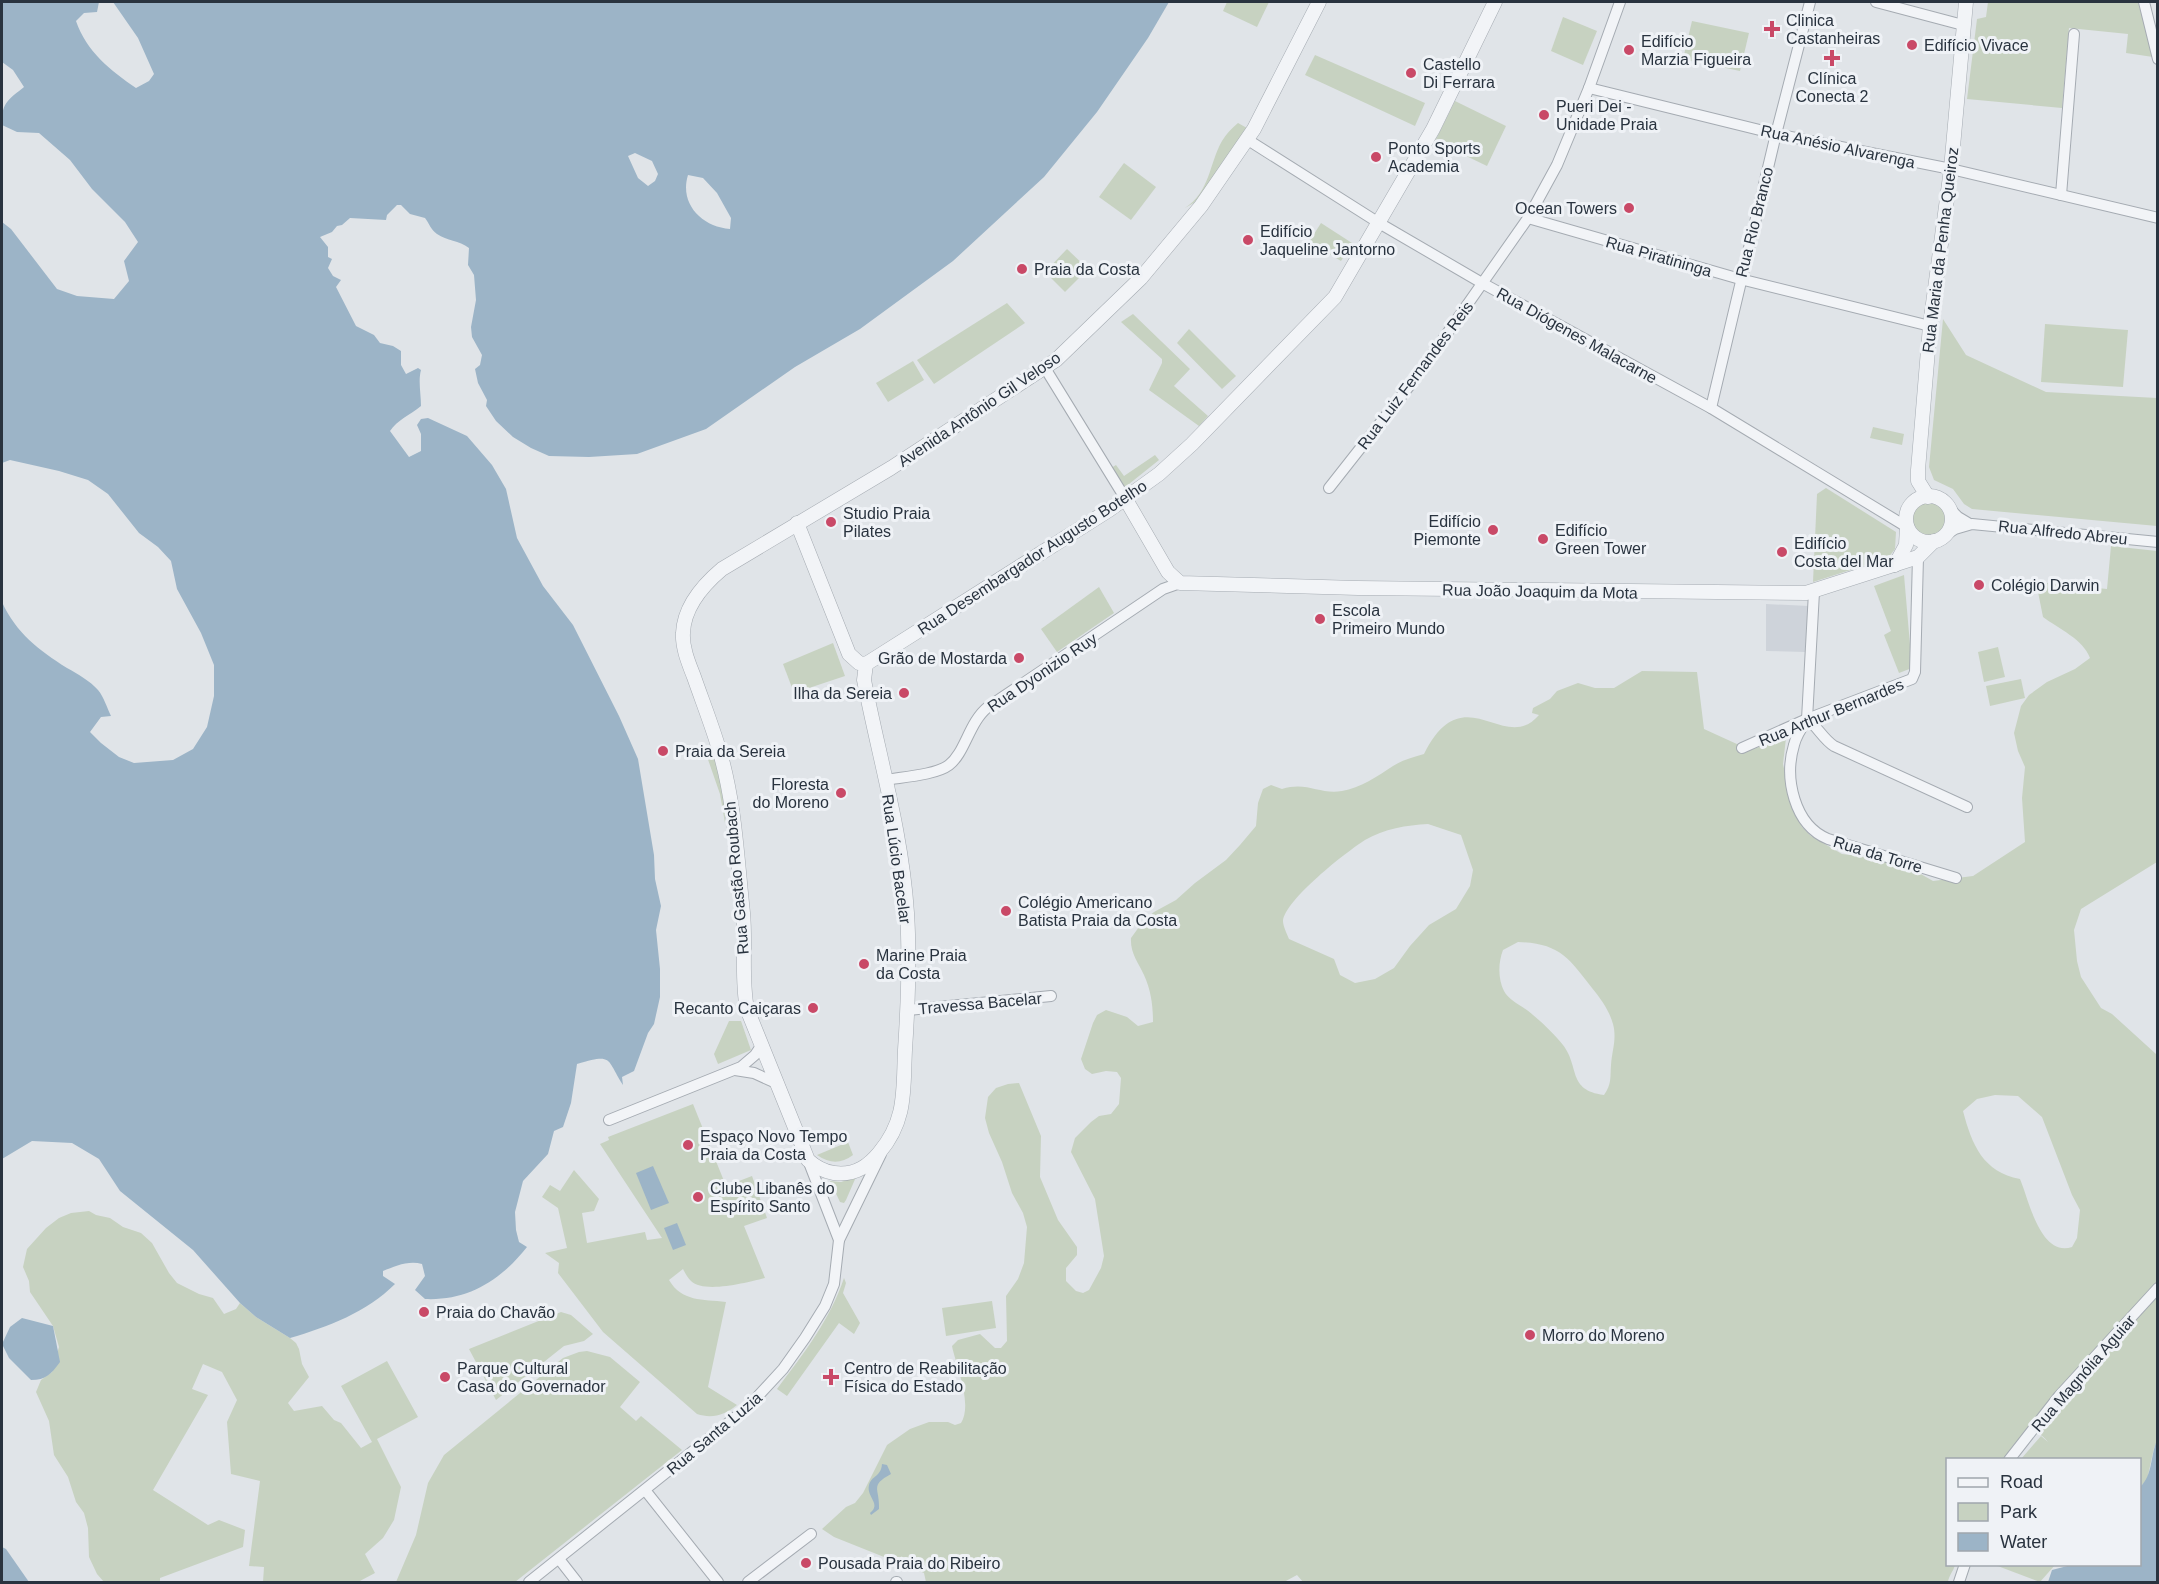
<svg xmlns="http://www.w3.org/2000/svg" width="2159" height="1584" font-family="Arial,sans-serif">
<rect width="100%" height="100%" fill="#e0e4e8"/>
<polygon fill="#ced3da" points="1766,604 1809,606 1805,652 1766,651"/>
<g fill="#c7d2c1" fill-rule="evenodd">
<polygon points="1227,2 1269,2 1257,27 1223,11"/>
<polygon points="1988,2 2138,2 2153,57 2126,53 2128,34 2069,28 2062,108 1967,99 1977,19 1986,17"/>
<polygon points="1563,17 1597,31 1583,65 1551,51"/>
<polygon points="1692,21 1749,33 1740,71 1683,59"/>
<polygon points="1315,55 1425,103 1415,126 1305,75"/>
<polygon points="1455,101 1506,126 1487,166 1435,141"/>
<path d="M1238,123L1247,128L1197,201L1185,208C1210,192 1209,164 1222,141C1226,134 1232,128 1238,123Z"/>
<polygon points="1124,163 1156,187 1131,220 1099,197"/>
<polygon points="1321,223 1352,243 1341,261 1309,242"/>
<polygon points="1067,249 1088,269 1065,292 1045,272"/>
<polygon points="1007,303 1025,323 934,384 917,360"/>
<polygon points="1133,314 1190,369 1174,386 1208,416 1199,426 1149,390 1162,363 1162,359 1121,322"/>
<polygon points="1943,319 1966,355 2046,392 2157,398 2157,526 1972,509 1964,504 1953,489 1934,480 1929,467"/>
<polygon points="2045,324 2128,330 2123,387 2041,382"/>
<polygon points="1189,329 1236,376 1222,389 1177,343"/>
<polygon points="913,361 924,380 888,402 876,383"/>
<polygon points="1873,427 1904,434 1902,445 1870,438"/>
<polygon points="1155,455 1159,460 1124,488 1111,468 1116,465 1124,476"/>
<polygon points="1826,488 1896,532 1895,549 1888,558 1813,582 1817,494"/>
<circle cx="1929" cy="520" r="17"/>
<path d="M2111,546L2157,551V862L2081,909L2074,930L2077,961L2081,977L2101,1008L2112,1014L2156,1054L2157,1053L2158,1440L2154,1448L2147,1480L2140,1487V1460L2021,1459L2041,1436L2048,1442C2029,1418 2014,1444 2004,1459L1948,1460V1564L1955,1565C1953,1572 1949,1575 1948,1582H1303L1297,1575L1284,1582H926L924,1573L834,1537L822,1529L846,1507L855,1503L863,1493L887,1445L910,1429L929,1422H948L955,1425L961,1423C973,1404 956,1366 952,1346L958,1340L980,1334L995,1348H1001L1007,1341L1006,1296L1018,1279L1024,1263L1027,1227L1023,1213L1012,1193L1002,1162L989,1133L985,1118L988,1097L996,1088L1008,1084L1019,1083L1041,1136L1040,1177L1058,1220L1077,1247V1255L1066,1268V1281L1076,1291L1083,1293L1089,1290L1101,1268L1104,1256L1095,1199L1071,1152L1075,1138L1091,1122L1099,1116L1111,1114L1119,1104L1121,1078L1117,1072L1106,1071L1092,1074L1085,1069L1081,1059L1093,1023L1097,1015L1106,1010L1127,1017L1138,1026L1153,1022C1153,1006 1151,990 1144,975C1138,962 1130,953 1131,938L1144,920L1154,912L1176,900L1195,883L1226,860L1240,845L1256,826L1258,803L1263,789L1271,785L1282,789C1307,781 1320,795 1342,791C1360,788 1378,776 1393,766C1402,760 1414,757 1424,754C1464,674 1504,756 1539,715L1532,713L1533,708L1550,699L1557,691L1578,683L1595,688H1614L1642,671L1697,672L1704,729L1750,750L1786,738L1783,764L1793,808L1802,827L1811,836L1842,854L1876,858L1919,873L1933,881L1973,876L2025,842L2022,798L2025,767L2018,751L2014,733L2021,706L2029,695L2047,682L2075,669L2090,658C2083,639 2059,629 2043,617L2036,582L2107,589ZM1428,824L1461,835L1473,870L1470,886L1456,909L1429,925L1410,946L1394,968L1375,979L1355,983L1340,975L1334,959L1289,939C1287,934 1283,926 1283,921C1285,900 1346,852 1365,840C1384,829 1407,825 1428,824ZM1518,942C1559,943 1569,958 1592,988C1601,999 1609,1010 1613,1024C1617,1039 1612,1050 1611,1065C1610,1077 1612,1084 1604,1095C1567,1090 1580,1067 1563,1045C1555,1035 1543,1023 1533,1015C1525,1007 1509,1001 1504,991C1498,979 1498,963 1503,950ZM1995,1095L2018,1096L2042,1117L2072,1195L2080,1210L2077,1238L2072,1247C2040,1257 2029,1200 2020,1179C1983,1172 1972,1145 1963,1111L1977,1099Z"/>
<polygon points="1904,575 1912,668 1899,673 1884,635 1891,631 1874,586"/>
<polygon points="1099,587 1114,613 1057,652 1041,629"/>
<polygon points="833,643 845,676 794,693 783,664"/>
<polygon points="1998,647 2005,677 1984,682 1978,652"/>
<polygon points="2021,679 2025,698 1990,706 1986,686"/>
<path d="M707,745C719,751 726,809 725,823L720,794L704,748Z"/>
<polygon points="729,1021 741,1021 751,1050 718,1064 714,1054"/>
<path d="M693,1104L726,1186L752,1176L767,1218L744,1226L765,1278C749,1282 704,1294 691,1281C688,1278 685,1273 683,1269L669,1280C682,1302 702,1299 726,1302L708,1387L737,1405C725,1415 712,1419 697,1414L603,1332L558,1273L559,1263L545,1253L567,1248L558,1208L542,1197L550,1185L560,1191L574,1170L599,1199L594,1211L582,1213L587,1243L645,1232L647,1240L662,1238L600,1144L609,1140L608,1137Z"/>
<path d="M848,1142L853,1155C841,1164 830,1164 817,1155Z"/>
<polygon points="856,1177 846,1200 844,1203 840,1202 830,1181 841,1182"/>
<polygon points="89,1211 96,1215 110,1218 123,1227 141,1233 152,1243 169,1273 177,1283 199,1294 213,1298 224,1314 236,1309 240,1303 256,1317 290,1338 296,1343 299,1349 302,1364 309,1377 288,1403 294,1411 322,1406 334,1420 341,1423 361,1448 372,1442 341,1386 387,1361 418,1417 377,1439 401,1487 394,1520 383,1538 365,1554 375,1573 358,1582 263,1582 264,1567 249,1566 260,1481 231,1474 227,1422 237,1400 222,1372 203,1364 192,1389 208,1395 153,1490 208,1525 219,1520 245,1530 243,1547 160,1578 160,1582 104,1582 97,1574 89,1557 88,1528 84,1513 76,1502 68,1477 54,1455 49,1421 36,1392 41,1380 52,1372 59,1347 53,1326 30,1292 29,1281 23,1267 27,1249 46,1228 59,1218 71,1213"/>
<path d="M844,1278L846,1283L843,1293L860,1323L854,1334L839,1323L787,1396L777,1389C804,1353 830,1320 844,1278Z"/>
<polygon points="992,1301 996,1328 946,1336 942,1308"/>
<polygon points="561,1312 571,1315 593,1334 584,1341 564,1346 496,1400 469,1349"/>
<polygon points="587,1351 610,1357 640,1382 620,1407 636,1421 641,1416 682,1450 515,1582 396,1582 416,1535 428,1483 444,1455 563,1358 579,1352"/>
<polygon points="1995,1565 2055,1565 2040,1582"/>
</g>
<g fill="#9cb4c7" fill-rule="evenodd">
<path d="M2,2H99L97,12L84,13L76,21C86,51 111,71 136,88L149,81L154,74L138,38L113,2H1169L1148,38L1097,112L1044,177L953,261L860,329L795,367L706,429L637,454L589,457L549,456L531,448L513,437L496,421L486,406L487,400L478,383L475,369L480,365L482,355L472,337L471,327L476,300L474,275L468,265L469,248C459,240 447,241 437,234C431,230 429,223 425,218L410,214L401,205H397L387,215L386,220L350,218L342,225L337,226L332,232L320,237L328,247V257L332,259L328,268L333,276L341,280L336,287L356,326L374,335L380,343L393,346L401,351V365L406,374L418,368L421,370C418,381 421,394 421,406C410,415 397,420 390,431L409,457L421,451V434L417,425L421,419L428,418L467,436L492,465L506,489L517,538L543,586L573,625L619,716L638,759L654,855L655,879L661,906L656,930L660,969V997L654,1024L648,1033L634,1071L622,1077L623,1085C606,1059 614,1053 577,1064L571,1103L563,1127L554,1131L548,1154L523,1181L515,1212L516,1230L519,1242L527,1247C501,1280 468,1301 425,1299L415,1290L425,1276L422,1264C409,1260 395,1266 383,1271V1276L395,1284C367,1312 328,1327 290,1338L256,1317L240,1303L193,1250L120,1191L99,1159L72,1143L32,1141L2,1159V602C16,633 39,650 67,668C78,674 90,681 98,690C104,697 107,708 111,716L101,717L90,732L101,743L119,757L134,763L173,760L193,749L207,727L214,696V665L201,633L177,589L171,561L158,547L139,533L108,494L88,480L59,471L10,460L2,463V222L11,229L57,289L77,296L114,299L129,281L124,261L138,242L125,222L92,189L70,160L39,133L17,132L2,125C1,103 8,100 24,87L13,70L2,62ZM635,153L652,161L658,174L655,181L648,186L638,178L628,156ZM688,175L703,178L717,193L731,218L730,229C702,227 679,204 688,175Z"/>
<polygon points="653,1166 669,1203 651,1210 636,1173"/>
<polygon points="677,1223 686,1245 673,1250 664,1228"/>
<path d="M22,1318L53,1326L60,1362C51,1374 46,1380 31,1380L9,1358L2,1344L10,1327Z"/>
<path d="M2157,1440V1582H2048L2052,1570L2071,1565L2140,1564V1487C2153,1475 2150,1457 2157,1440Z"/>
<path d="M882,1464L887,1465L891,1474C869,1486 880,1488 879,1509L871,1515L870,1513C882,1504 866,1497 869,1485C872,1475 881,1477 882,1464Z"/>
<polygon points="2,1547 6,1549 29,1582 2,1582"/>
</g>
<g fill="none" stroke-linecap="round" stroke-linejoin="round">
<defs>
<g id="minor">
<polyline points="1876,2 1963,25"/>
<polyline points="2144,2 2158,59"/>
<polyline points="1589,88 1776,134 1951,169 2158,218"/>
<polyline points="1248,140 1379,223 1482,283 1711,408 1907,527"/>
<polyline points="2061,195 2074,34"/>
<polyline points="1528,218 1740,279 1930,326"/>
<polyline points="1045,368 1125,498"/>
<polyline points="1711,408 1776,134 1810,2"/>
<polyline points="1329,488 1418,375 1528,218 1557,165 1589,88 1620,2"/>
<polyline points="1948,507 1958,517 1968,523"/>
<polyline points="1944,536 1955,529 1972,524 2158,542"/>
<path d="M1807,719C1818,727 1823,739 1834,746L1967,807"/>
<polyline points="1807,719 1814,592"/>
<path d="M1807,720C1802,727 1796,736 1794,745C1784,778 1794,825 1828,839L1956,878"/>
<polyline points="1742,748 1807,719 1912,679 1915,672 1918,557"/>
<path d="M885,780C902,777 936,775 949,765C965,753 969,722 988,707L1163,589L1180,583"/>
<polyline points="908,1010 1051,996"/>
<polyline points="735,1070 754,1073 776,1083"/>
<polyline points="609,1120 741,1067 755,1055 761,1046"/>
<polyline points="839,1240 881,1154"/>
<polyline points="2009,1460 2059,1396 2158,1288"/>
<polyline points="645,1490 718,1582"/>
<polyline points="559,1559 577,1582"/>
<polyline points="529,1582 747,1408 783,1369 805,1338 825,1306 834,1284 839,1240 808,1160"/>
<polyline points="748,1582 811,1534"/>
<polyline points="896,1582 897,1582"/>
<polyline points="1959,1582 1965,1564"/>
</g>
<g id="tertiary">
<circle cx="1929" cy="519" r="23"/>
<polyline points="1928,497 1918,481 1918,470 1930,326 1951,169 1966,2"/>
<polyline points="1125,498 1168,572 1180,583 1358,588 1806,593 1918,557 1934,541"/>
<polyline points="797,523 849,654 859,663 866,664"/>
<polyline points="1895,565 1906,545 1907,527"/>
<path d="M866,664L864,680C879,757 902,834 907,913C910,958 908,1005 905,1050C903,1090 907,1120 879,1153C874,1159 869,1164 862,1168C844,1178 823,1174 808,1160L747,1009C741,978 746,945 743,913C737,858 735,800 718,746C711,723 702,700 694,677C689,664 682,648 683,633C684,607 703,585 722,569L891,468L1056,360L1141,278L1201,206L1254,129L1319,2"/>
<polyline points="866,664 1109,510 1159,474 1192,444 1335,297 1433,129 1495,2"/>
</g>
</defs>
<use href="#minor" stroke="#a5abb2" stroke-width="12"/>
<use href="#tertiary" stroke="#a5abb2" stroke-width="15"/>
<use href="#minor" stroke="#f2f4f7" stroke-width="10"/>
<use href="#tertiary" stroke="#f2f4f7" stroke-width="14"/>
</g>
<g fill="#c94967" stroke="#eff2f6" stroke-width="2">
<path d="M1769 20h6v6h6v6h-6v6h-6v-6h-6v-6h6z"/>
<circle cx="1912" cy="45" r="6"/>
<circle cx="1629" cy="50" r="6"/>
<path d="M1829 49h6v6h6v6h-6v6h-6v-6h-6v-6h6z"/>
<circle cx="1411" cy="73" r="6"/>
<circle cx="1544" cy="115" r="6"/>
<circle cx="1376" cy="157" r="6"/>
<circle cx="1629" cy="208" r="6"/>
<circle cx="1248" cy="240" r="6"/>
<circle cx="1022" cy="269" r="6"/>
<circle cx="831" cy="522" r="6"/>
<circle cx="1493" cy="530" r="6"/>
<circle cx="1543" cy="539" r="6"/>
<circle cx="1782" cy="552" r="6"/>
<circle cx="1979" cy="585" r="6"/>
<circle cx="1320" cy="619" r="6"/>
<circle cx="1019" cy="658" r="6"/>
<circle cx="904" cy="693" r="6"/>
<circle cx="663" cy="751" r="6"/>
<circle cx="841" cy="793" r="6"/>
<circle cx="1006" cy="911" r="6"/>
<circle cx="864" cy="964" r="6"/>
<circle cx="813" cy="1008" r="6"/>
<circle cx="688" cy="1145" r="6"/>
<circle cx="698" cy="1197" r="6"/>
<circle cx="424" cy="1312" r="6"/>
<circle cx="1530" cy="1335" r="6"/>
<circle cx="445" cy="1377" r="6"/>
<path d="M828 1368h6v6h6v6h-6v6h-6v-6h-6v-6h6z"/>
<circle cx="806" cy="1563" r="6"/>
</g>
<g text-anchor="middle" stroke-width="6" stroke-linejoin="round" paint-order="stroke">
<g font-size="16" fill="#29333f" stroke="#eff2f6" text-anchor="start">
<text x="1786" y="26">Clinica<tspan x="1786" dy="18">Castanheiras</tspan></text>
<text x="1641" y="47">Edifício<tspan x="1641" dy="18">Marzia Figueira</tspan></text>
<text x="1924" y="51">Edifício Vivace</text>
<text x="1423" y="70">Castello<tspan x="1423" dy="18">Di Ferrara</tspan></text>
<text x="1832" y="84" text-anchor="middle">Clínica<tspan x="1832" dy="18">Conecta 2</tspan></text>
<text x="1556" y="112">Pueri Dei -<tspan x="1556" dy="18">Unidade Praia</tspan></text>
<text x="1388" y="154">Ponto Sports<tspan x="1388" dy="18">Academia</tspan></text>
<text x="1617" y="214" text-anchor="end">Ocean Towers</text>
<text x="1260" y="237">Edifício<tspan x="1260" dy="18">Jaqueline Jantorno</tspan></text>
<text x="1034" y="275">Praia da Costa</text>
<text x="843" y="519">Studio Praia<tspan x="843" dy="18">Pilates</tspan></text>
<text x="1481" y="527" text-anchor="end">Edifício<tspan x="1481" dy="18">Piemonte</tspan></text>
<text x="1555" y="536">Edifício<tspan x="1555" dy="18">Green Tower</tspan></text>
<text x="1794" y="549">Edifício<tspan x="1794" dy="18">Costa del Mar</tspan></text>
<text x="1991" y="591">Colégio Darwin</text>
<text x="1332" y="616">Escola<tspan x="1332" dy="18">Primeiro Mundo</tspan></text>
<text x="1007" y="664" text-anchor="end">Grão de Mostarda</text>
<text x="892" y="699" text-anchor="end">Ilha da Sereia</text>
<text x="675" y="757">Praia da Sereia</text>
<text x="829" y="790" text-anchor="end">Floresta<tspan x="829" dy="18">do Moreno</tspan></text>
<text x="1018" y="908">Colégio Americano<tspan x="1018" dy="18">Batista Praia da Costa</tspan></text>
<text x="876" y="961">Marine Praia<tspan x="876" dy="18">da Costa</tspan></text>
<text x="801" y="1014" text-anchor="end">Recanto Caiçaras</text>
<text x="700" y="1142">Espaço Novo Tempo<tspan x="700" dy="18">Praia da Costa</tspan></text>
<text x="710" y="1194">Clube Libanês do<tspan x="710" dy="18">Espírito Santo</tspan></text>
<text x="436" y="1318">Praia do Chavão</text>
<text x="1542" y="1341">Morro do Moreno</text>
<text x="457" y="1374">Parque Cultural<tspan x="457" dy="18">Casa do Governador</tspan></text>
<text x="844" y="1374">Centro de Reabilitação<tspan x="844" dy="18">Física do Estado</tspan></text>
<text x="818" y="1569">Pousada Praia do Ribeiro</text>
</g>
<g font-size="16" fill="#29333f" stroke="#eff2f6">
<text transform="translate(1838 146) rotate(12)" y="6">Rua Anésio Alvarenga</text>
<text transform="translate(1754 222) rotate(-76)" y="6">Rua Rio Branco</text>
<text transform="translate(1940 250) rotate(-83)" y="6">Rua Maria da Penha Queiroz</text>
<text transform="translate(1659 256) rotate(16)" y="6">Rua Piratininga</text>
<text transform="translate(1577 335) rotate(29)" y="6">Rua Diógenes Malacarne</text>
<text transform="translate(1415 375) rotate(-53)" y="6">Rua Luiz Fernandes Reis</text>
<text transform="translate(979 409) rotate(-34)" y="6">Avenida Antônio Gil Veloso</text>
<text transform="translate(2063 532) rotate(6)" y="6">Rua Alfredo Abreu</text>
<text transform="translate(1032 557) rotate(-33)" y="6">Rua Desembargador Augusto Botelho</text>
<text transform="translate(1540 591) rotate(1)" y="6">Rua João Joaquim da Mota</text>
<text transform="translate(1042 672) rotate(-34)" y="6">Rua Dyonizio Ruy</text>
<text transform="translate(1831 712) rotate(-22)" y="6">Rua Arthur Bernardes</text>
<text transform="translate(1878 854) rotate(17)" y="6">Rua da Torre</text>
<text transform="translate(897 859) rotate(82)" y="6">Rua Lúcio Bacelar</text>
<text transform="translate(736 878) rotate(-95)" y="6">Rua Gastão Roubach</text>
<text transform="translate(980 1003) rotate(-5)" y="6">Travessa Bacelar</text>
<text transform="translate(2083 1373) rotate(-49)" y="6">Rua Magnólia Aguiar</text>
<text transform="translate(714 1433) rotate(-40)" y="6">Rua Santa Luzia</text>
</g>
</g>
<rect width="2159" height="1584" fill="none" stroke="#29333f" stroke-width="6"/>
<rect x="1946" y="1458" width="195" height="108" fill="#eff2f6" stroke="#a0a6ad" stroke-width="1.5"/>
<rect x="1958" y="1478" width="30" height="9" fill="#f2f4f7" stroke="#a0a6ad" stroke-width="1.5"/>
<text x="2000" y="1488" font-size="18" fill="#29333f">Road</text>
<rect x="1958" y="1503" width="30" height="18" fill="#c7d2c1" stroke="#a0a6ad" stroke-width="1.5"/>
<text x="2000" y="1518" font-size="18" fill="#29333f">Park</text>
<rect x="1958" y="1533" width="30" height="18" fill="#9cb4c7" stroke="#a0a6ad" stroke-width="1.5"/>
<text x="2000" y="1548" font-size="18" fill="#29333f">Water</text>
</svg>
